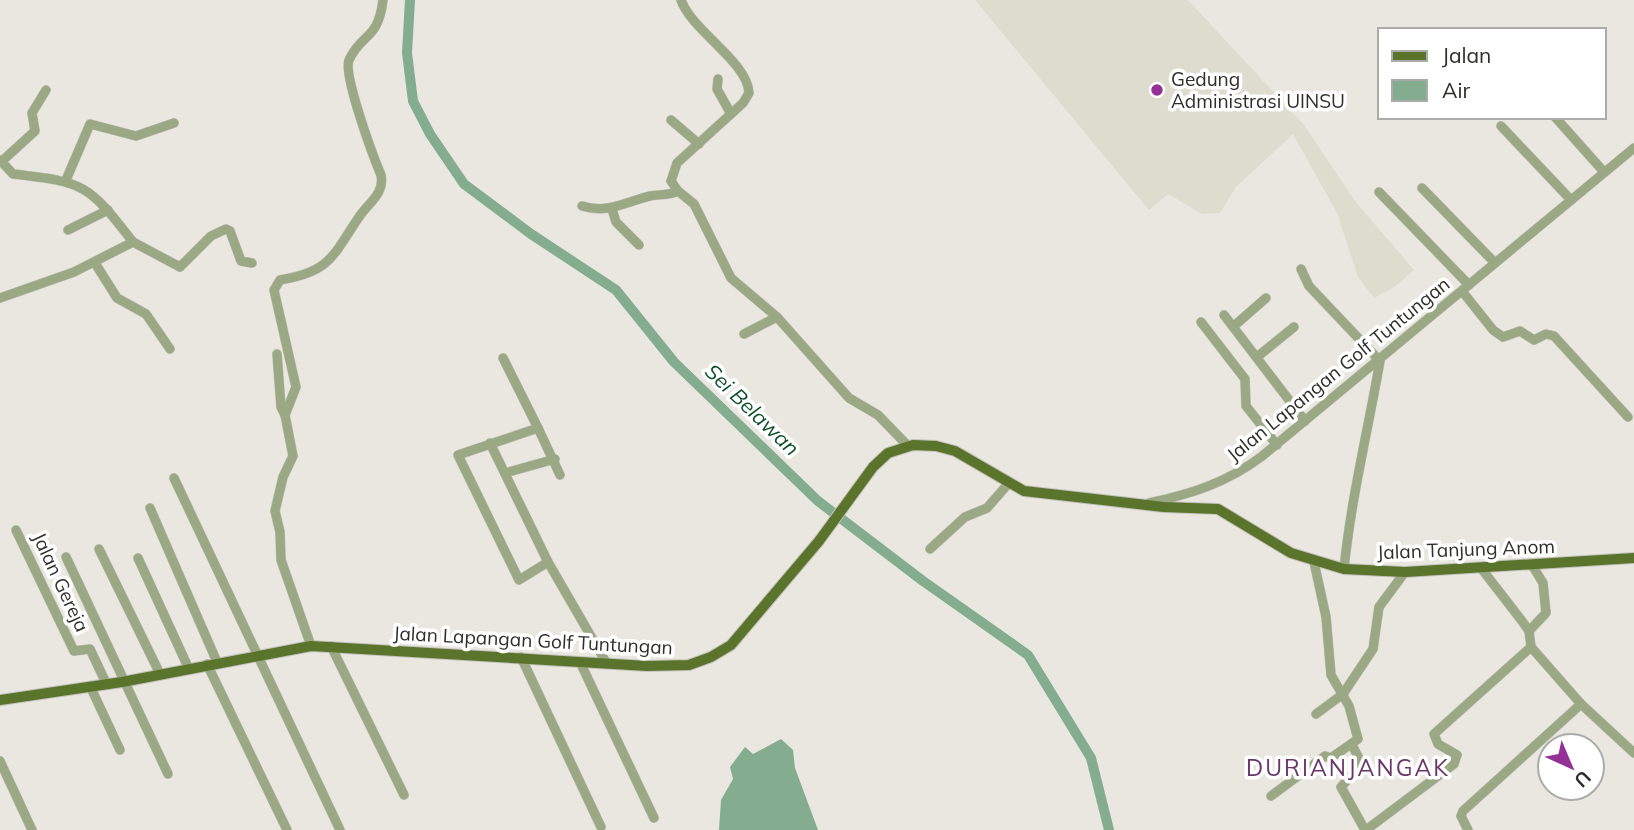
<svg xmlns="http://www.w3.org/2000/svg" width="1634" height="830" font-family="Mulish,sans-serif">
<rect width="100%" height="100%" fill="#e9e7e0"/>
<polygon fill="#dedcce" points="975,0 1188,0 1304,125 1355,201 1414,270 1393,288 1374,298 1358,277 1337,213 1293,134 1236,187 1220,213 1202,214 1168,194 1149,210"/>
<polygon fill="#84ac8e" points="781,739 793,750 795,768 818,830 719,830 721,800 733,779 730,767 745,747 753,754"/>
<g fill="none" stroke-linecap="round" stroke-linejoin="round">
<polyline stroke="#84ac8e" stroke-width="10" points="410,0 407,53 413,101 430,134 464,184 531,234 616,290 674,362 818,501 923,581 1028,655 1091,758 1109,830"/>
<defs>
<g id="minor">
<path d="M681,0C692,31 748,62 749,93L743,103L677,163L671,181L678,191L694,204L731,278L777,317L849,398L878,415L908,446"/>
<polyline points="718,79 717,89 731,114"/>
<polyline points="1555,117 1604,172"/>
<polyline points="671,120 699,144"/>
<polyline points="1501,126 1571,200"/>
<path d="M0,160L13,174C85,182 88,184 133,242L74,272L0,298"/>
<polyline points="1,162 35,131 32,113 46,90"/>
<polyline points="66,180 90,124 136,136 174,123"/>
<polyline points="1422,188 1495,263"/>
<polyline points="1379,192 1469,285"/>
<path d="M582,206C608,214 625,202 650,196C659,194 669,196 678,191"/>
<polyline points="612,209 616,222 639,245"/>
<polyline points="68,230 108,210"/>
<polyline points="133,242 180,267 211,236 226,229 230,231 241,261 252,263"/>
<polyline points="95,263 117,298 146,314 170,349"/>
<path d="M1301,269L1309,286L1380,361C1368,430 1351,499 1344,569"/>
<polyline points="1462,291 1493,330 1503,337 1520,331 1534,340 1546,334 1554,336 1628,417"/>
<polyline points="1224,315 1305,421"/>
<polyline points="1201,322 1245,379 1246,406 1277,445"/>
<polyline points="1234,326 1266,298"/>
<polyline points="744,334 777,317"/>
<polyline points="277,354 281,407 285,415"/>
<polyline points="1257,357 1294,327"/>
<polyline points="503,358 538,428"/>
<polyline points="490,443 548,562 607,664"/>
<polyline points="505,473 555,459"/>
<polyline points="174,478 340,830"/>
<path d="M1149,503C1191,494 1226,483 1261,457L1634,148"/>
<polyline points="150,508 217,662"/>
<polyline points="16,530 74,651 90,649 106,683"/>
<polyline points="99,549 160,674"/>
<polyline points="930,549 965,517 987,508 1008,484"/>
<polyline points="66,557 168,774"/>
<polyline points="138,558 188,667"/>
<polyline points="548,562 519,580 458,455 538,428 560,475"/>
<polyline points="1481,568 1522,621 1529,631 1531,647 1581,704 1634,753"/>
<polyline points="1529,631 1546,613 1543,583 1532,565"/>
<path d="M311,646L281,560L280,532L275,511L283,477L293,456L285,415L296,387L274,290L280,280C331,272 333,255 359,217C368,203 385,194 381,175C373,156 343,75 349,60C362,32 378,41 383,0"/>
<polyline points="331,646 404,795"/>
<polyline points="521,657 601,827"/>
<polyline points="580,662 654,818"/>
<polyline points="207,664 287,830"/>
<polyline points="90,686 120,750"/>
<polyline points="1316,714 1343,694 1373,649 1379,607 1405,572"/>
<polyline points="1352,745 1362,764 1341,787 1365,830"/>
<polyline points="0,761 32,830"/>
<polyline points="1271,796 1325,756 1331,758 1358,739 1349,706 1331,675 1326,617 1314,562"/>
<polyline points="1366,830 1454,764 1457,755 1438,744 1434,734 1531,647"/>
<polyline points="1468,830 1461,816 1463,811 1581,704"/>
</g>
<polyline id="major" points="0,700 122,682 311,646 647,666 689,665 711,657 731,645 819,541 873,467 888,453 913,445 936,446 955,451 1024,491 1164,507 1218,509 1291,553 1344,569 1405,572 1634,558"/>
</defs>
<use href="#minor" stroke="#c4c2bc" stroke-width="10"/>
<use href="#major" stroke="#c4c2bc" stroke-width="12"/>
<use href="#minor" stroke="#9aa984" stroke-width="9"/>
<use href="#major" stroke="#5b742b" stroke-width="10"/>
</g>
<circle fill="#943197" stroke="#fff" stroke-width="2.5" cx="1157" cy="90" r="7"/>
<g text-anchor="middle" stroke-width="7" stroke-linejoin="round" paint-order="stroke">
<g font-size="19" fill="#2e2e2b" stroke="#fff" text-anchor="start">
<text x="1171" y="86">Gedung<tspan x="1171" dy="22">Administrasi UINSU</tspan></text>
</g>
<g font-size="19" fill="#2e2e2b" stroke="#fff">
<text transform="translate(1338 369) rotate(-39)" y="7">Jalan Lapangan Golf Tuntungan</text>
<text transform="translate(1466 549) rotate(-2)" y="7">Jalan Tanjung Anom</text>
<text transform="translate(61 582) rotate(65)" y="7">Jalan Gereja</text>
<text transform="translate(533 640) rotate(3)" y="7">Jalan Lapangan Golf Tuntungan</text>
</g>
<g font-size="21" font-style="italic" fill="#0c4e27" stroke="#fff">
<text transform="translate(752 410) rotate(44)" y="7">Sei Belawan</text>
</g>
<g font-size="23" letter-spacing="2" fill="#683669" stroke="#fff">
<text x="1348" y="776">DURIANJANGAK</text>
</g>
</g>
<rect x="1378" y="28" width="228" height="91" fill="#ffffff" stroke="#ababaa" stroke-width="2"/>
<rect x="1392" y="51" width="35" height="10" fill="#5b742b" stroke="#ababaa" stroke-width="2"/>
<text x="1442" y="63" font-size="21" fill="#2e2e2b">Jalan</text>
<rect x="1392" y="80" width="35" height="21" fill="#84ac8e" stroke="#ababaa" stroke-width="2"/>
<text x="1442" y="98" font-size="21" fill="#2e2e2b">Air</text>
<g transform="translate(1571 767) rotate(136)"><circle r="33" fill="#ffffff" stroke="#ababaa" stroke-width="2"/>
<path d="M0-5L12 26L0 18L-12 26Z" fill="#943197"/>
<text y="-10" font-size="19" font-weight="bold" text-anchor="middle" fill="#2e2e2b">U</text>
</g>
</svg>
